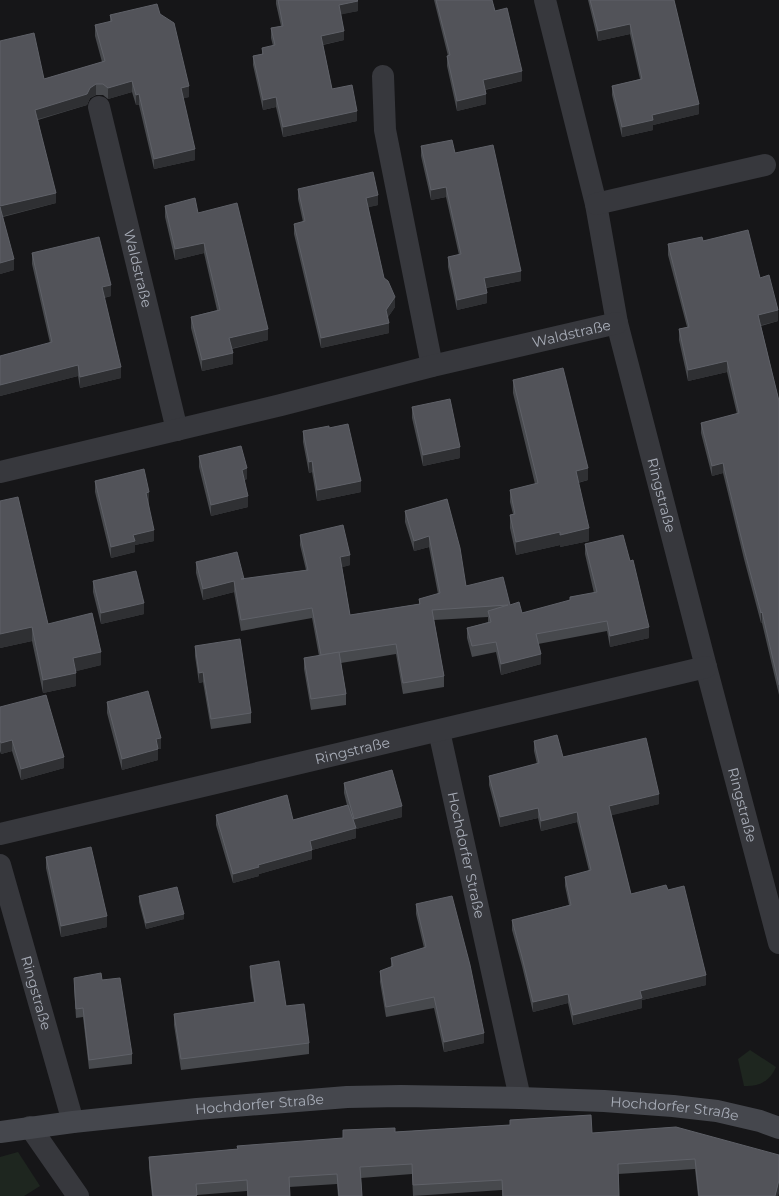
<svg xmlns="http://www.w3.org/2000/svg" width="779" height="1196" font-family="Montserrat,sans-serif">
<rect width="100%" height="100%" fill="#161618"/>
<g fill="#1e261f">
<path d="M750,1050L776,1067C770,1081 759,1087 744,1086L738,1059Z"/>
<polygon points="18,1152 40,1186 24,1196 0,1196 0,1157"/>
</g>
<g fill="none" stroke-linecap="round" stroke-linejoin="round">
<g stroke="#37383d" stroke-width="22">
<path id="s1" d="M545,0L596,204L617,323L706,667L779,943"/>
<polyline points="383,76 385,130 432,366"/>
<path id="s2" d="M99,107L177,430"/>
<polyline points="596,204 765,165"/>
<path id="s3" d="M0,472L281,405L432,366L617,323"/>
<path id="s4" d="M439,731L520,1098"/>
<path id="s5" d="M0,834L706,667"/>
<path id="s6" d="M0,865L73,1122"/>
<polyline points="30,1127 78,1196"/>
</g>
<path stroke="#45474d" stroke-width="22" id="s7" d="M0,1132L73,1122L197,1109L347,1097L401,1096L520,1098L604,1101L673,1106L717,1111L760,1121L779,1128"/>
</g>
<g fill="#47494d">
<polygon points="276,0 357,0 358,11 341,14 344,40 323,45 332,89 357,121 283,137 276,107 263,110 253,65 253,56 262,54 262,48 273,46 271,38 271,28 281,26 276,4"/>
<polygon points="434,0 492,0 495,11 522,81 485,90 486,104 457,111 447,66 447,56 448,56"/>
<polygon points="588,0 674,0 699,114 653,125 653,130 622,137 612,95 612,86 640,79 630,34 598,41"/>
<polygon points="160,14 189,97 183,98 195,160 154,169 139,105 136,105 132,92 108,99 103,95 96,95 90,98 87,105 38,120 56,203 3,217 14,270 0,274 0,41 44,79 102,62 95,36 95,25 110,22 110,15"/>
<polygon points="421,146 455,153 521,281 486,288 487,303 457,310 448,267 448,257 459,255 446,197 431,200 421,156"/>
<polygon points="298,189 378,205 368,207 384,278 395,307 388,317 389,333 321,348 294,234 294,224 303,222 298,199"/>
<polygon points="165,206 198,213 268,340 232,349 233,364 202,371 191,328 191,317 217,310 204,253 175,260 165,217"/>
<polygon points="703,241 760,278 778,321 761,326 779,401 779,695 762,623 761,623 744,559 723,473 712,476 701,433 701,423 737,414 727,372 688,381 679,340 679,329 687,327 668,255 668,244"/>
<polygon points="32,253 111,296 104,298 121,378 80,388 78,376 0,396 0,356 50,343 32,264"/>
<polygon points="513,380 588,480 578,483 589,541 560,547 560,545 516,555 510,528 510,515 513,514 510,502 510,490 535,484 513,393"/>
<polygon points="412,407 460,458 423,466 412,418"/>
<polygon points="329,428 361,492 317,501 312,472 309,473 303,442 303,431"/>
<polygon points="199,456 247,479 244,480 248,507 211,516 199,467"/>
<polygon points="95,481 149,503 148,504 154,541 135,545 135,552 111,558 95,492"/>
<polygon points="447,499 466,586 510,605 522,613 570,601 570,597 594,593 585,554 585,544 649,638 610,647 607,631 538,644 541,664 501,675 496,652 472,657 467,638 467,628 488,622 488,617 434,620 444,676 444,687 403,694 396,654 341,663 346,694 346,705 311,710 304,669 304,658 319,656 312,618 241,631 234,592 203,600 196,573 196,562 244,579 306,570 300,545 300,535 350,565 342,567 350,615 419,604 419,599 438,594 429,547 414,551 405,522 405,511"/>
<polygon points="0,501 48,624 101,665 76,671 76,686 43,693 32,641 0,648"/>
<polygon points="93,581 144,614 101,624 93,592"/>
<polygon points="195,646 251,713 251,723 211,729 203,682 199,683 195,656"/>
<polygon points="107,702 161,749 158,749 158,760 122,770 107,713"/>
<polygon points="0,707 64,768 21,780 12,751 1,754 0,751"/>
<polygon points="534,741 563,757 659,804 611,815 631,894 668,890 706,985 642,1000 642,1008 573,1025 568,1003 533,1012 522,966 512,930 512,920 569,905 565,886 565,877 589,871 577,822 541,831 538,818 500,827 489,785 489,776 537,764 534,751"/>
<polygon points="344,783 402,817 356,829 356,838 312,850 312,859 259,874 259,876 233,883 216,825 216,815 293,820 347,805 344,793"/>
<polygon points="46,857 107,927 61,937 46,868"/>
<polygon points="139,896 184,919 146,929 139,902"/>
<polygon points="416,904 484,1043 444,1052 434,1008 386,1017 380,982 380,971 391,967 391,958 424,948 416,914"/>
<polygon points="250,966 286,1006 309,1043 309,1054 181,1070 174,1025 174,1014 254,1002 250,977"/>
<polygon points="74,978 102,980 132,1054 132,1064 89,1069 83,1017 76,1018 74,987"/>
<polygon points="510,1120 592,1133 779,1155 779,1191 778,1196 698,1196 695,1169 618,1174 619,1196 502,1196 502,1190 413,1196 412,1174 361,1178 362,1196 338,1196 337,1184 289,1187 290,1196 247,1196 247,1191 197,1195 197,1196 152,1196 149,1168 149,1157 237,1149 343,1138 343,1130 395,1132 510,1125"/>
</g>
<g fill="#2f3033">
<polygon points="358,1 358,11 339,15 339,5"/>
<polygon points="630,24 630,34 598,41 598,31"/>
<polygon points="344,31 344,40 321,45 321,36"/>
<polygon points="522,71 522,81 483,90 483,80"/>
<polygon points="132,81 132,92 108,99 108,88"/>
<polygon points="96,84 96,95 90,98 87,105 35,120 35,110 90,88"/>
<polygon points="189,86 189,97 181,99 181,88"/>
<polygon points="139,94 139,105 136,105 136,95"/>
<polygon points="486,94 486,104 457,111 457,101"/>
<polygon points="276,97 276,107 263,110 263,100"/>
<polygon points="699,104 699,114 653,125 653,130 622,137 622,127 652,115"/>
<polygon points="357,111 357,121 283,137 283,127"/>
<polygon points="195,149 195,160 154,169 154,159"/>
<polygon points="446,187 446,197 431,200 431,190"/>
<polygon points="56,193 56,203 0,217 0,206"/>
<polygon points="378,195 378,205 366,208 366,198"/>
<polygon points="204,243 204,253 175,260 175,249"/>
<polygon points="14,259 14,270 0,274 0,263"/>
<polygon points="521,271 521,281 484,288 484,278"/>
<polygon points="111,285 111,296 102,298 102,287"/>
<polygon points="487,293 487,303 457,310 457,300"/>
<polygon points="395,297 395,307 386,320 386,310"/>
<polygon points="778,310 778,321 758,326 758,315"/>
<polygon points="389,323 389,333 321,348 321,338"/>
<polygon points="268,329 268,340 229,349 229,338"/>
<polygon points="233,353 233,364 202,371 202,360"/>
<polygon points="727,361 727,372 688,381 688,370"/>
<polygon points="78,365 78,376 0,396 0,385"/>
<polygon points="121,367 121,378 80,388 80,377"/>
<polygon points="460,447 460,458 423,466 423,455"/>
<polygon points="312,461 312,472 309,473 309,462"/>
<polygon points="723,463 723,473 712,476 712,466"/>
<polygon points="247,468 247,479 242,481 242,470"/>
<polygon points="588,468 588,480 576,483 576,471"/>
<polygon points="361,481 361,492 317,501 317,490"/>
<polygon points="149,492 149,503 146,504 146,493"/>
<polygon points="248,496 248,507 211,516 211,505"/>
<polygon points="589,528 589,541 560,547 560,535"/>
<polygon points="154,530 154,541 135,545 135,552 111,558 111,547 133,535"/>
<polygon points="560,532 560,545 516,555 516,542"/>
<polygon points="429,536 429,547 414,551 414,541"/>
<polygon points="350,555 350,565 340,568 340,557"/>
<polygon points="234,581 234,592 203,600 203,589"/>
<polygon points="144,603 144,614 101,624 101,613"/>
<polygon points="762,612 762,623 761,623 761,613"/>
<polygon points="32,627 32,641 0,648 0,634"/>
<polygon points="649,627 649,638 610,647 610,636"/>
<polygon points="101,652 101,665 73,672 73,658"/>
<polygon points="541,654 541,664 501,675 501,664"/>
<polygon points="203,672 203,682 199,683 199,673"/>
<polygon points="76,673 76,686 43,693 43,680"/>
<polygon points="161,738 161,749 158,749 158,760 122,770 122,759 156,739"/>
<polygon points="12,740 12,751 1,754 1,743"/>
<polygon points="64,757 64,768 21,780 21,769"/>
<polygon points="659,794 659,804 609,816 609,806"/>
<polygon points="402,806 402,817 356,829 356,838 312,850 312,859 259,874 259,876 233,883 233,874 258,865 310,841 354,829 354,819"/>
<polygon points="538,808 538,818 500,827 500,817"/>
<polygon points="577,812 577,822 541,831 541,821"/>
<polygon points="184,914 184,919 146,929 146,923"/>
<polygon points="107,916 107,927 61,937 61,926"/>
<polygon points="706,975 706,985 642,1000 642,1008 573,1025 573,1015 640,991"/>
<polygon points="568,994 568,1003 533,1012 533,1002"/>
<polygon points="484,1033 484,1043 444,1052 444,1042"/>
<polygon points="779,1180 779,1191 778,1196 775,1196"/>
</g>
<g fill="#525359" stroke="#5f6168">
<polygon points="278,0 357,0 358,1 339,5 344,31 321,36 332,89 352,85 357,111 283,127 276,97 263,100 253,56 263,54 262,48 275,45 271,28 283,26"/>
<polygon points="436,0 492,0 495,11 507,8 522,71 483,80 486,94 457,101 447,56 450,55"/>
<polygon points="590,0 674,0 699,104 652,115 653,120 622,127 612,86 642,79 630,24 598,31"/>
<polygon points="157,4 160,14 174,23 189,86 181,88 195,149 154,159 139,94 136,95 132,81 108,88 103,84 96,84 90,88 87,94 35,110 56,193 0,206 0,41 34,33 44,79 105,61 95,25 112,21 110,15"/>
<polygon points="452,140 455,153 493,145 521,271 484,278 487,293 457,300 448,257 461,254 446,187 431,190 421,146"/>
<polygon points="373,172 378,195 366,198 384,278 388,281 395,297 386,310 389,323 321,338 294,224 305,221 298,189"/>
<polygon points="195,198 198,213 237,203 268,329 229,338 233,353 202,360 191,317 220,310 212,277 204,243 175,249 165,206"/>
<polygon points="0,207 14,259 0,263"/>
<polygon points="748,230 760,278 769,275 778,310 758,315 779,401 779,685 762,612 761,613 744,549 723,463 712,466 701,423 739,413 727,361 688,370 679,329 689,327 668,244 702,237 703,241"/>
<polygon points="99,237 111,285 102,287 121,367 80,377 78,365 0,385 0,356 52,342 32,253"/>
<polygon points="563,368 588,468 576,471 589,528 560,535 560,532 516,542 510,515 515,514 510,490 538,483 513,380"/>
<polygon points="450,399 460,447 423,455 412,407"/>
<polygon points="348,424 361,481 317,490 312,461 309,462 303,431 329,426 329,428"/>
<polygon points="241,446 247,468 242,470 248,496 211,505 199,456"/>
<polygon points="144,469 149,492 146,493 154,530 133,535 135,541 111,547 95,481"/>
<polygon points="18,497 48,624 92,613 101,652 73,658 76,673 43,680 32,627 0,634 0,501"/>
<polygon points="447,499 460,548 466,586 503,577 510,605 519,602 522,613 570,600 570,597 597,592 585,544 623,535 630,561 633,560 649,627 610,636 607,621 536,634 541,654 501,664 496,642 472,646 467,628 491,622 488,611 508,605 432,610 444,676 403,683 396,644 321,655 312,608 241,620 234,581 203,589 196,562 237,552 244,579 241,579 308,570 300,535 343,525 350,555 340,557 350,615 420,604 419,599 440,593 429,536 414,541 405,511"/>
<polygon points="136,571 144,603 101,613 93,581"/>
<polygon points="240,639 251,713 211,719 203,672 199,673 195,646"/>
<polygon points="339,652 346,694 311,699 304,658"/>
<polygon points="148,691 161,738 156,739 158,749 122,759 107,702"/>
<polygon points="46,695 64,757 21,769 12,740 1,743 0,740 0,707"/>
<polygon points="557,735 563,757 646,738 659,794 609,806 631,894 666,885 668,890 684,886 706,975 640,991 642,998 573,1015 568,994 533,1002 522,957 512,920 571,905 565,877 591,870 577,812 541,821 538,808 500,817 489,776 539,763 534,741"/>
<polygon points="392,770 402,806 354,819 344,783"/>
<polygon points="287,795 293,820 348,805 356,828 310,841 312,850 258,865 259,867 233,874 216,815"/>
<polygon points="91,847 107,916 61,926 46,857"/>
<polygon points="177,887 184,914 146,923 139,896"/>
<polygon points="452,896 470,965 484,1033 444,1042 434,997 386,1007 380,971 393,966 391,958 426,947 416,904"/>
<polygon points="279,961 286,1006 304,1004 309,1043 181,1059 174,1014 255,1002 250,966"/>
<polygon points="101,973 102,980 120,978 132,1054 89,1060 83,1008 76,1009 74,978"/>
<polygon points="591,1115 592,1133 676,1127 779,1155 779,1180 775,1196 699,1196 695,1159 618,1164 619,1196 503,1196 502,1180 413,1185 412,1164 360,1167 362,1196 339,1196 337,1174 289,1177 290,1196 248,1196 247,1180 196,1184 197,1195 196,1195 196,1196 153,1196 149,1157 238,1149 237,1146 343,1138 343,1130 395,1128 395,1132 510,1125 510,1120"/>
</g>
<g text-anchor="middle" stroke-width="3.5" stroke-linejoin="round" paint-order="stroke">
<g font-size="14" fill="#a8adb8" stroke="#111113">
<text dy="5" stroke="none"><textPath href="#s2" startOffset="166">Waldstraße</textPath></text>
<text dy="5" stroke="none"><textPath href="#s3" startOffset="588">Waldstraße</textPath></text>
<text dy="5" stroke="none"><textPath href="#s1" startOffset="509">Ringstraße</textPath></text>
<text dy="5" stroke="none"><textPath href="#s5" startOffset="362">Ringstraße</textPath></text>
<text dy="5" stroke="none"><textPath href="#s1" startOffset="829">Ringstraße</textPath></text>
<text dy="5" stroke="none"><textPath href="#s4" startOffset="127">Hochdorfer Straße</textPath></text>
<text dy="5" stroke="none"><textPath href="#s6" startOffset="133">Ringstraße</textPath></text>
<text dy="5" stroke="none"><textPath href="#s7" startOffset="261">Hochdorfer Straße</textPath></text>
<text dy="5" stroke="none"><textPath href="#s7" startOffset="677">Hochdorfer Straße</textPath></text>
</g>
</g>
</svg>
